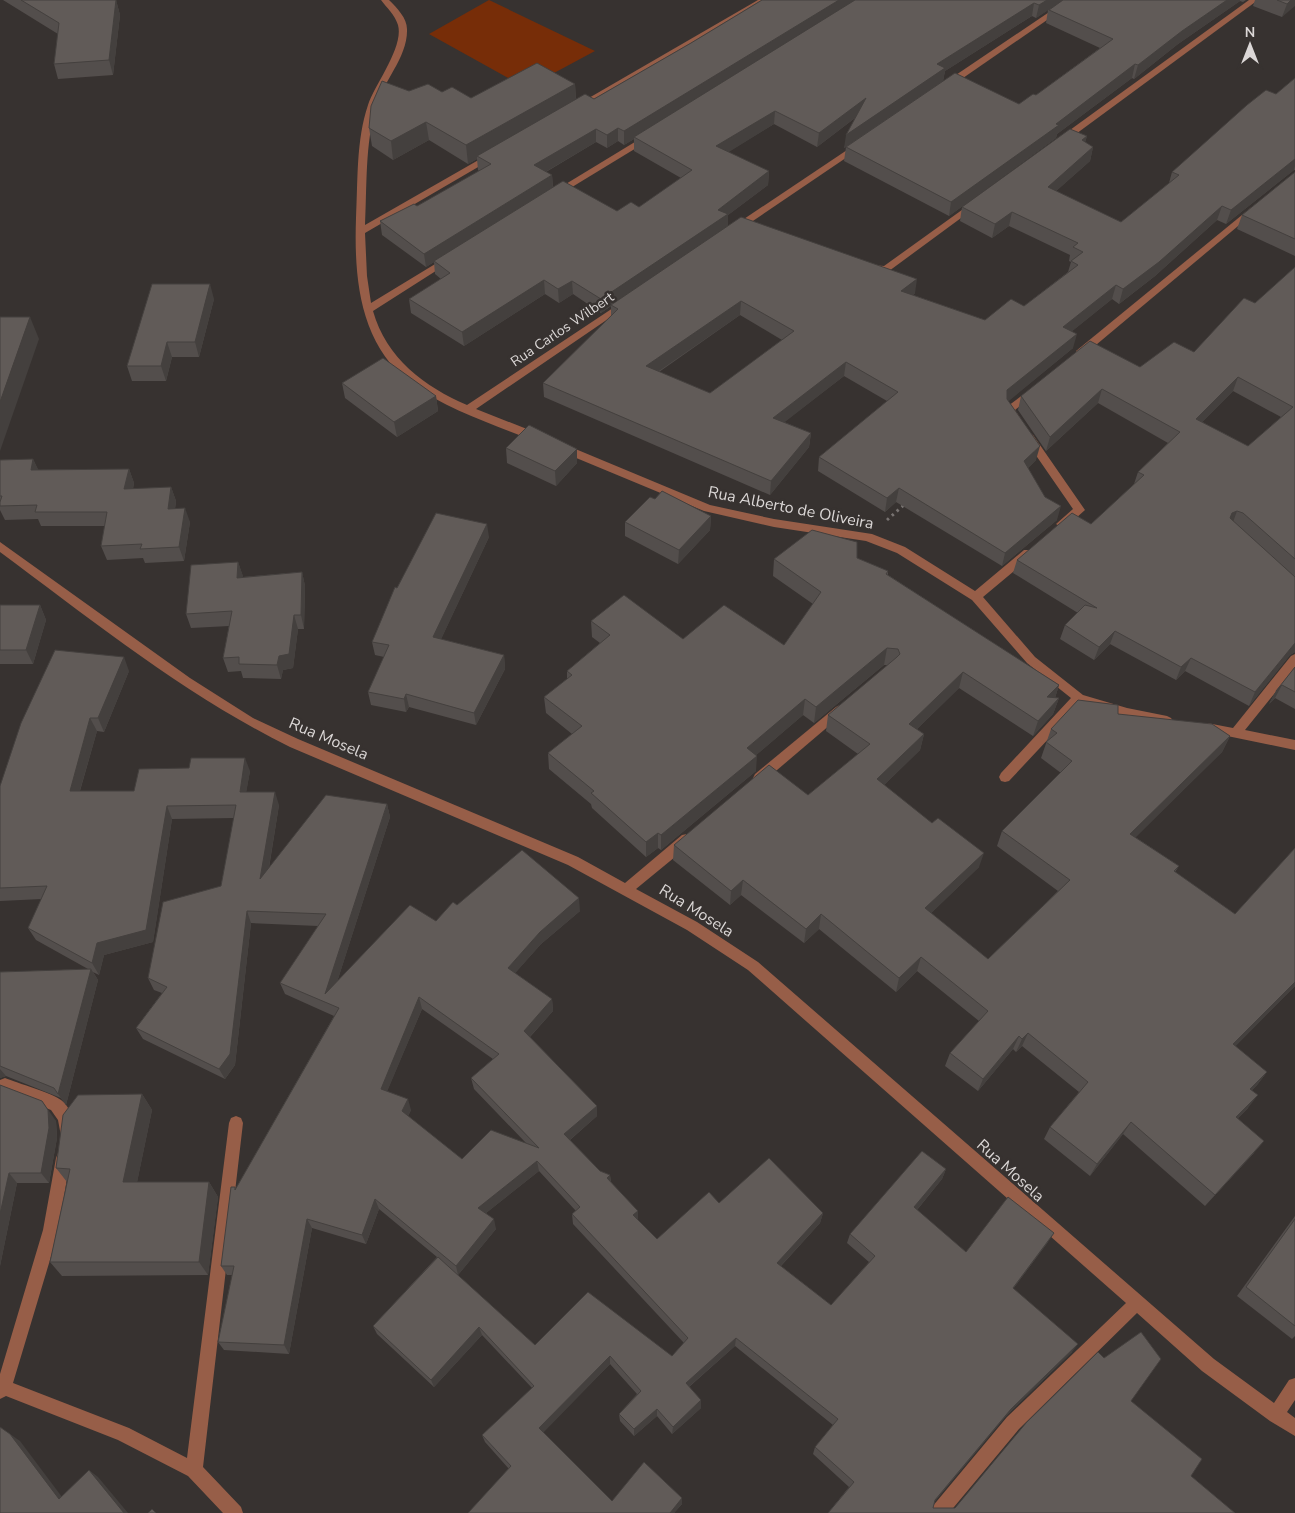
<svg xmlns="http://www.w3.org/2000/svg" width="1295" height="1513" font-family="'Nunito Sans',sans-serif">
<rect width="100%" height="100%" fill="#373230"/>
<polygon fill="#772d08" points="489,0 595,51 526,88 429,34"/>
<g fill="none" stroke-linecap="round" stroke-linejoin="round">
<polyline stroke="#787371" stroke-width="3" stroke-dasharray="2.5 4" stroke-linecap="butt" points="887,520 905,504"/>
<g fill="#975e48" fill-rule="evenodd">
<path d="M381,0H389C397,8 407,18 407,29C408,57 383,81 376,107C365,144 367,186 365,225L489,154H495L497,156L365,233L367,276L371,303L445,258H451L453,260L373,311C386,358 425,387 467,405L622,302H628L630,304L476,409L542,435L543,438L542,441H534C493,424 447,410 411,383C359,344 354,277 356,218C358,181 356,140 368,105C375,84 404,47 398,25C395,15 387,8 381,0Z"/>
<polygon points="758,0 768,0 582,108 575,106"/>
<polygon points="1067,0 1076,0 950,87 944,87 944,83"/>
<polygon points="1249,0 1258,0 1065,142 1059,142 1059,138"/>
<polygon points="648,134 651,135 651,139 559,195 553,195 551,193"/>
<polygon points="859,142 863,145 862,147 738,231 732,231 732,227"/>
<polygon points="973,202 978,205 976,207 889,271 872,271 867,268 872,265 884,266"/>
<polygon points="1253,206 1258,209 1256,211 1084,355 1076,355 1076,351"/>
<polygon points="1033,387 1037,388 1038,390 1037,392 1015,410 1021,419 1020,422 1012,422 1004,409"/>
<polygon points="1029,434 1033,435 1085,510 1066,527 1062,528 1056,524 1073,509 1024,438"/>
<polygon points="561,443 710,505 774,519 872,534 905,547 975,591 1024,550 1032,550 1034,553 1032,556 983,597 1035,657 1083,695 1127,708 1167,716 1171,718 1173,721 1171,724 1167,726 1127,718 1081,704 1009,781 1005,782 1001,781 999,777 1001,773 1071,698 1027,663 972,600 897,553 866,541 774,527 704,511 557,450 556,447 557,444"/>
<path d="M0,542L190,678L253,718L298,739L578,857L625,883L682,835L687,834L692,835L693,839L692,843L636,889L697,922L758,962L1214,1359L1274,1403L1289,1380L1295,1378V1400L1287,1412L1295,1418V1436L1270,1421L1202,1371L1137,1313L1019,1429L949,1513H930L932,1507L1007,1417L1126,1303L748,970L687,930L568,865L290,747C185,695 93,621 0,552Z"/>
<polygon points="1295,654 1295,668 1245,730 1295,740 1295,750 1203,731 1201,728 1203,725 1207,723 1233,728 1291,656"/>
<polygon points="840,705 844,707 846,710 844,713 763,782 759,783 755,782 753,778 755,774 836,707"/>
<path d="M5,1078C17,1083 52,1093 61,1100C71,1107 76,1125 71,1136L66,1138L61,1136L58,1120L51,1110L0,1090V1080Z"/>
<polygon points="236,1116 241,1118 243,1123 203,1467 241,1507 243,1513 223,1513 188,1476 118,1440 6,1396 0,1399 0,1374 43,1230 56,1158 58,1153 63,1151 68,1153 70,1158 59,1230 13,1383 129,1428 187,1458 229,1123 231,1118"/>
</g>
</g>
<g fill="#534e4c" fill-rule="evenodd">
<polygon points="3,0 116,0 120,15 113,75 58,79 54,64 58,34"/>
<path d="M762,0H1246L1243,2L1240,1L1178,44L1134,79L1132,78L1057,134L1056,138L949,216L844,161L846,147L844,148L855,118L817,147L774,124L728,152L769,171L768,185L728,215V226L915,293L913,295L985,320L1024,306L1068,272L1071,262L1069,261L1070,255L1009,226L992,238L960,221L962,207L1087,136L1085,142L1093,147L1090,161L1056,191L1121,222L1169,183L1172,172L1276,94L1295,78V170H1294L1226,224L1217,220L1155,276L1119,304L1112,299L1072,331L1073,348L1008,401L1036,460L1028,468L1057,520L1002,566L896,502L885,512L818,471L819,457L887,401L844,376L784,422L811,433L809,447L770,495L544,397L543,383L611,316V306L601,313L573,294L559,303L545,294L464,346L411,313L409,299L441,279L435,274L434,262L426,267L382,235L380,221L417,206L479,171L478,170L477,159L468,164L429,140L393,160L372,146L369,128L409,91L442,92L471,98L575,84L576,100L594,99L691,43ZM1048,10L1046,23L1100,48L1036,95L1019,104L943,81L945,71L1032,16L1036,18ZM634,139V151L681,178L639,207L617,211L553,187L552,175L546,172L596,142L607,148L618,141L624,145ZM740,315L782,340L710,393L659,372Z"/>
<polygon points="1255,0 1295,0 1282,17 1253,6"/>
<polygon points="1295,172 1295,256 1237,229 1242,215"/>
<path d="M1295,267V652L1290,655L1249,706L1185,671L1176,680L1110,644L1094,660L1060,639L1065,625L1078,613L1013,573L1017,560L1091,524L1134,484L1138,472L1168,443L1098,403L1046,451L1018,410L1021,396L1140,367L1194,352L1255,303ZM1233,391L1281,417L1248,446L1202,422Z"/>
<polygon points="214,299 199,357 172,357 166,381 132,381 127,366"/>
<polygon points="342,383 436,396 438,411 397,437 345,398"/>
<polygon points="506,448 577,449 577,463 556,486 507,463"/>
<polygon points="33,459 38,470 129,469 134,483 133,489 171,487 176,501 175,509 190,522 184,561 145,563 143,558 107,560 101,546 105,526 41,526 38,519 5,520 0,510 0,460"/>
<polygon points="655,499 711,516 710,530 678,564 625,536 625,522"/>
<polygon points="489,537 441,639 504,655 505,669 476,725 409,707 406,712 371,705 368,692 384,657 375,655 372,642 397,588"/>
<polygon points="857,558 888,571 888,575 1059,685 1055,698 1059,698 1053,714 1033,736 959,688 917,729 924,734 920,750 884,785 979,867 931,913 988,959 1058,891 997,846 1002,831 1061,773 1041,758 1051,729 1118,714 1230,736 1222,752 1135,837 1179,866 1175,872 1235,914 1295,848 1295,986 1235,1046 1267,1072 1257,1085 1252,1090 1248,1108 1238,1118 1254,1153 1205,1206 1123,1134 1090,1176 1044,1139 1050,1127 1079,1092 1022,1046 1016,1052 1013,1049 978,1091 945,1066 950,1053 979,1021 917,971 896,992 819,929 804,943 741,895 730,905 673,860 674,845 808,795 858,754 826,731 828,715 889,665 884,665 814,723 803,715 756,755 756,771 661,850 658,848 646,857 592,808 591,804 549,769 548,753 572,734 546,713 544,697 567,679 567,671 600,643 592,637 591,621 683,639 784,645 813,604 773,576 774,559"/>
<polygon points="238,562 243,577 302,572 305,586 304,629 298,629 293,668 283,670 281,679 243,678 241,671 228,672 223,658 229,626 191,628 186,614"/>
<polygon points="40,605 46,620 33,664 0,664 0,607"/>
<polygon points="1295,667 1295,709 1275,698 1269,704 1276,691"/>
<path d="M129,671L104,732L97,731L80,791H134L250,771L246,792L279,805L269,868L387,804L390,817L337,982L436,921L457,905L580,911L541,944L515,973L552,999L553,1011L530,1037L597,1106V1116L570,1140L600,1171L610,1175L611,1182L638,1220L657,1239L719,1203L823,1213L820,1223L781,1266L831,1305L869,1262L847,1243L850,1234L946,1169L942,1179L917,1210L966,1252L1048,1242L1013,1289L1072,1352L1006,1416L935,1501L933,1508H955L1131,1401L1191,1476L1235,1513H828L849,1487L813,1454L815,1447L833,1425L735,1346L689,1387L701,1408L672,1434L657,1416L634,1436L620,1421L619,1414L637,1394L610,1364L543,1432L612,1501L682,1498V1504L674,1513H468L509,1469L485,1442L482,1435L532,1388L482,1335L434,1387L377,1334L373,1326L437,1257L379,1209L366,1244L312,1228L289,1354L224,1350L218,1342L232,1275H227L221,1266L235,1187L236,1188L334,1016L285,994L280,983L318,926L251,923L235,1065L225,1079L143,1039L136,1028L162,993L154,990L148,978L221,886L234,818L172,819L153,942L104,955L99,975L93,972L98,980L66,1105L61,1098L6,1076L0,1078V972L88,969L36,940L28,928L42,899L0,901V786ZM422,1009L493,1059L471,1078L474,1089L526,1143L462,1159L408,1116L411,1110L387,1091ZM539,1171L576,1211L572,1214L573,1224L684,1343L672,1356L535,1345L448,1266L458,1275L496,1229L486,1213Z"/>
<polygon points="0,1085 56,1121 57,1138 49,1183 17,1183 0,1266"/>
<polygon points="142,1094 152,1110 137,1182 209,1182 218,1197 208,1275 62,1276 50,1262 67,1182 56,1168"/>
<polygon points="1295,1216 1295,1336 1292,1339 1237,1296"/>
</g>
<g fill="#44403e">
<polygon points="116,0 120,15 113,75 109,60"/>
<polygon points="839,0 859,0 634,137 634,139 624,145 624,131"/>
<polygon points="1047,0 1064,0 1036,18 1039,5"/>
<polygon points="1227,0 1240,0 1240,1 1178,44 1134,79 1138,65 1182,31"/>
<polygon points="1291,0 1295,0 1295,6 1282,17 1287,4"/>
<polygon points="1034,3 1032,16 945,71 943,81 844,148 846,135 937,64"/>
<polygon points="1135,64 1132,78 1057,134 1056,138 949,216 951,202"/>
<polygon points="575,84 576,102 477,156 477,159 468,164 466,145"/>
<polygon points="866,98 864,111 817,147 819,133"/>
<polygon points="775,111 774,124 716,160 716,146"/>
<polygon points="426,122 429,140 393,160 391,141"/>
<polygon points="618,128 618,141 607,148 607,135"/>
<polygon points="596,129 596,142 535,178 534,165"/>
<polygon points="1087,136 1083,150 1082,140"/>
<polygon points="1093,147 1090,161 1045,201 1048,187"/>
<polygon points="1295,159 1295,166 1294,170 1226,224 1231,210"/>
<polygon points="769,171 768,185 728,215 728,227 611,305 611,306 601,313 601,299"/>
<polygon points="552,175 553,189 434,261 434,262 426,267 424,254"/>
<polygon points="1222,206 1217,220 1155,276 1119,304 1123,289"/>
<polygon points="1012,212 1009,226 992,238 995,224"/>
<polygon points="917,279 915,293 899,305 901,291"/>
<polygon points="544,280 545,294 464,346 462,332"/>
<polygon points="572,281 573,294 559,303 558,289"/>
<polygon points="210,284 214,299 199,357 195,342"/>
<polygon points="1116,285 1112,299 1060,341 1063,327"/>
<polygon points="741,301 740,315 646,380 646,366"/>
<polygon points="30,317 39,339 0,451 0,402"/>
<polygon points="1077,334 1073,348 1004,405 1007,390"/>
<polygon points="167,342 172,357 166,381 161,366"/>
<polygon points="846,362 844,376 772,432 773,418"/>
<polygon points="1238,377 1233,391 1191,433 1196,419"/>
<polygon points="1102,389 1098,403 1046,451 1050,437"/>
<polygon points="436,396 438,411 397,437 394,422"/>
<polygon points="811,433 809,447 770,495 771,481"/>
<polygon points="1040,446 1036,460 1020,475 1024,461"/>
<polygon points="577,449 577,463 556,486 555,471"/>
<polygon points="33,459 40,473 31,470"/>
<polygon points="129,469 134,483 129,503 124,489"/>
<polygon points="171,487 176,501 173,523 168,509"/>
<polygon points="899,488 896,502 885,512 887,498"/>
<polygon points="1061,506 1057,520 1002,566 1005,553"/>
<polygon points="185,508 190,522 184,561 179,547"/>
<polygon points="1237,511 1232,525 1226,527 1232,513"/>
<polygon points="711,516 710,530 678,564 679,550"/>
<polygon points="487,524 489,537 436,650 433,637"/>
<polygon points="238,562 243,576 242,592 237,578"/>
<polygon points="302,572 305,586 304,629 301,615"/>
<polygon points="40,605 46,620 33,664 26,650"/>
<polygon points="294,615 298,629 293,668 283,670 281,679 277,665 279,656"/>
<polygon points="1115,631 1110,644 1094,660 1099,647"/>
<polygon points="1295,643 1295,652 1290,655 1249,706 1255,692"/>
<polygon points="887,648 884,665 814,723 816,707"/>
<polygon points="504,655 505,669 476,725 474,713"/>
<polygon points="124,657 129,671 104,732 98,718"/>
<polygon points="1191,658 1185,671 1176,680 1181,667"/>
<polygon points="963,672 959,688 906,740 909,724"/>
<polygon points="1059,685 1054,701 1047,697"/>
<polygon points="1282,685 1275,698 1269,704 1276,691"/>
<polygon points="406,694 409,707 406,712 404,699"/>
<polygon points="1059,698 1053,714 1033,736 1038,721"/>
<polygon points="805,699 803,715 746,764 747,748"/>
<polygon points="90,718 97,731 76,804 70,791"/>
<polygon points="924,734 920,750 874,795 877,779"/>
<polygon points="1230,736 1222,752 1124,849 1130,834"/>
<polygon points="757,756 756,771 661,850 661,835"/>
<polygon points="245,758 250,771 244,805 240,792"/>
<polygon points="275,792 279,805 265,891 260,879"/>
<polygon points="387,804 390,817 330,1004 325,994"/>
<polygon points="167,806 172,819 153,942 104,955 99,975 92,963 97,943"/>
<polygon points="658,833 658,848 646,857 646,842"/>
<polygon points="984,853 979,867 921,923 925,908"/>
<polygon points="743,880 741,895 730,905 731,891"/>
<polygon points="579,898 580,911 541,944 509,980 508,968 540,932"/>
<polygon points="247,911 251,923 235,1065 225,1079 219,1069"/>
<polygon points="821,914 819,929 804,943 806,929"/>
<polygon points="921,957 917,971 896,992 899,978"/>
<polygon points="91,969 98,980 66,1105 58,1094"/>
<polygon points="1295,982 1295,986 1224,1058 1233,1044"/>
<polygon points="419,997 422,1009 384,1099 381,1089"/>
<polygon points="552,999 553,1011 525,1042 524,1031"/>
<polygon points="1028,1033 1022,1046 1016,1052 1022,1039"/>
<polygon points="1019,1036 1013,1049 978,1091 983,1079"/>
<polygon points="0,1069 6,1076 0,1078"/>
<polygon points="1267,1072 1257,1085 1240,1101 1250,1089"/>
<polygon points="142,1094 152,1110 134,1197 123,1182"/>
<polygon points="1258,1095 1248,1108 1227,1129 1236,1117"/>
<polygon points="408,1099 411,1110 405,1122 402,1111"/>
<polygon points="42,1101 56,1121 57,1138 49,1183 41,1173"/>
<polygon points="597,1106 597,1116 565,1144 564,1134"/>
<polygon points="1131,1122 1123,1134 1090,1176 1097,1164"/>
<polygon points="1264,1141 1254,1153 1205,1206 1215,1195"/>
<polygon points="537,1161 539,1171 481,1217 478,1208"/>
<polygon points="946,1169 942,1179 911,1217 914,1207"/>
<polygon points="9,1173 17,1183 0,1266 0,1214"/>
<polygon points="610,1175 611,1185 607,1178"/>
<polygon points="209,1182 218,1197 208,1275 199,1262"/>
<polygon points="375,1199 379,1209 366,1244 362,1235"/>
<polygon points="638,1211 638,1220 633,1215"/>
<polygon points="823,1213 820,1223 775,1272 777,1263"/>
<polygon points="307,1219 312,1228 289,1354 284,1345"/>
<polygon points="494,1219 496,1229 458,1275 456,1266"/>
<polygon points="1054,1233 1048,1242 1007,1297 1013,1288"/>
<polygon points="479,1327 482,1335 434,1387 431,1380"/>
<polygon points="736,1338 735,1346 685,1390 686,1383"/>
<polygon points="1078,1344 1072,1352 1006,1416 931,1506 1011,1409"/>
<polygon points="610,1356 610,1364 541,1435 539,1428"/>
<polygon points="701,1400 701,1408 672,1434 673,1427"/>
<polygon points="657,1409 657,1416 634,1436 634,1429"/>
<polygon points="10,1434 20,1441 68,1505 59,1499"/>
<polygon points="89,1470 98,1477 128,1513 124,1513"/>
<polygon points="682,1498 682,1504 674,1513 670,1513"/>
</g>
<g fill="#615b58" stroke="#44403e" fill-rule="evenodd">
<polygon points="21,0 116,0 109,60 54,64 59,23"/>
<polygon points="762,0 839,0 624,131 618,128 607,135 596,129 534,165 552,175 424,254 380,221 414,204 417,206 491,164 477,156 585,94 594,99 691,43"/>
<polygon points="855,0 1047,0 1039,5 1034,3 937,64 945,68 846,135 866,98 819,133 775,111 716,146 769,171 718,210 728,214 601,299 572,281 558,289 544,280 462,332 409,299 450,273 434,261 563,181 617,211 631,202 639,207 692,170 634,137"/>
<polygon points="1063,0 1227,0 1182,31 1138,65 1135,64 1056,124 1059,125 951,202 846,147 955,73 1019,104 1033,94 1036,95 1113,39 1049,10"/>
<polygon points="1277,0 1291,0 1287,4"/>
<polygon points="537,63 575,84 466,145 426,122 391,141 369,128 371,106 382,81 409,91 428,84 442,92 452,87 471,98"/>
<path d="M1295,78V159L1231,210L1222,206L1159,262L1123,289L1116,285L1063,327L1077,334L1007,390V399L1040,446L1024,461L1045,497L1061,506L1005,553L899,488L887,498L819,457L898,392L846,362L773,418L811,433L771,481L543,383L618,309L611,305L741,217L917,279L901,291L985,320L1011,299L1024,306L1078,265L1071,261L1083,252L1073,247L1078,243L1012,212L995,224L962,207L1070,129L1087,136L1082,140L1093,147L1048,187L1121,222L1179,175L1172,172L1247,105L1266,90L1276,94ZM741,301L794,331L710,393L646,366Z"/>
<polygon points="1295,172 1295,239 1242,215"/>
<path d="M1295,267V559L1243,513L1237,511L1232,513L1230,518L1295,577V643L1255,692L1191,658L1181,667L1115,631L1099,647L1065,625L1085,605L1097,608L1017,560L1072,513L1091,524L1144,475L1138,472L1180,432L1102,389L1050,437L1021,396L1090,341L1140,367L1174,342L1194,352L1244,298L1255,303ZM1238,377L1293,407L1248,446L1196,419Z"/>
<polygon points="152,284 210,284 195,342 167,342 161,366 127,366"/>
<polygon points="0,317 30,317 0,402"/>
<polygon points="383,358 436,396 394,422 342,383"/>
<polygon points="529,425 577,449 555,471 506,448"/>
<polygon points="33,459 31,470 129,469 124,489 171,487 168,509 185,508 179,547 140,549 142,544 101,546 107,512 35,512 37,505 0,506 0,502 2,496 0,496 0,460"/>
<polygon points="662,491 711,516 679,550 625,522 650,497 655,499"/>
<polygon points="436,513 487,524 433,637 504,655 474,713 406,694 404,699 368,692 389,645 372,642 395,587 397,588"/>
<polygon points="812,530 857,542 857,558 888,571 886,574 1059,685 1047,697 1059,698 1038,721 963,672 909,724 924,734 877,779 932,823 938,818 984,853 925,908 988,959 1070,880 1002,831 1072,761 1046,742 1057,733 1051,729 1078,700 1118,705 1118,714 1212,724 1230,736 1130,834 1179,866 1174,871 1235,914 1295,848 1295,982 1233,1044 1267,1072 1250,1089 1258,1095 1236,1117 1264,1141 1215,1195 1131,1122 1097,1164 1050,1127 1088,1082 1028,1033 1022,1039 1019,1036 983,1079 950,1053 988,1011 921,957 899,978 821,914 806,929 743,880 731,891 674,845 769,765 808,795 870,744 828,715 897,657 900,654 898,649 887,648 816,707 805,699 747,748 757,756 661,835 658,833 646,842 591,793 594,791 548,753 582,726 544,697 572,675 567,671 610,635 591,621 624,595 683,639 724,605 784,645 821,592 774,559"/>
<polygon points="238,562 237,578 302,572 301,615 294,615 289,654 279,656 277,665 239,664 239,657 223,658 232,611 186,614 191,565"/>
<polygon points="0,605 40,605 26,650 0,650"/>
<path d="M55,650L124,657L98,718H90L70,791H134L139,769L189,768L191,758H245L240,792H275L260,879L326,795L387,804L325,994L410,905L436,921L453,902L457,905L522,850L579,898L540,932L508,968L552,999L524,1031L597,1106L564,1134L600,1171L610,1175L607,1178L638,1211L633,1215L657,1239L709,1192L719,1203L769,1158L823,1213L777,1263L831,1305L875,1256L850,1234L922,1151L946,1169L914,1207L966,1252L1008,1197L1054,1233L1013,1288L1078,1344L1011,1409L935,1500L933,1508H955L1026,1423L1098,1352L1104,1358L1141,1332L1161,1359L1131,1401L1202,1459L1191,1476L1235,1513H828L854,1482L815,1447L838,1419L736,1338L686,1383L701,1400L673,1427L657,1409L634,1429L619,1414L641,1391L610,1356L539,1428L612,1501L644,1462L682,1498L670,1513H468L511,1466L482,1435L534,1386L479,1327L431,1380L373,1326L438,1257L535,1345L588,1292L672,1356L688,1338L572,1214L580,1207L537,1161L478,1208L494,1219L456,1266L375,1199L362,1235L307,1219L284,1345L218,1342L234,1266H221L231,1187H235V1190L339,1008L280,983L326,914L247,911L230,1054L219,1069L136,1028L167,987L148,978L163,902L221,886L236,805L167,806L146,930L97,943L92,963L28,928L47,886L0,888V786L21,723ZM419,997L499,1054L471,1078L539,1148L491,1130L462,1159L402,1111L408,1099L381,1089Z"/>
<polygon points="1295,667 1295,692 1282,685 1276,691"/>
<polygon points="91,969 58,1094 54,1088 0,1066 0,972"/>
<polygon points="0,1085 42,1101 48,1110 49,1128 41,1173 9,1173 0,1214"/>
<polygon points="142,1094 123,1182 209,1182 199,1262 50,1262 70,1169 56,1168 63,1115 78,1095"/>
<polygon points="1295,1219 1295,1326 1246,1287"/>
<polygon points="0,1427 10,1434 59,1499 89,1470 124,1513 0,1513"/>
<polygon points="152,1509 156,1513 148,1513"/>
</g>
<g text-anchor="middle" stroke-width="5" stroke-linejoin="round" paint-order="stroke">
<g font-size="14" fill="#dbd7d6" stroke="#373230">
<text transform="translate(562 329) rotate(-34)" y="5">Rua Carlos Wilbert</text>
</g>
<g font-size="16" fill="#dbd7d6" stroke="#373230">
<text transform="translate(791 507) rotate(11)" y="6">Rua Alberto de Oliveira</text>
<text transform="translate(329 738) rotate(23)" y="6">Rua Mosela</text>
<text transform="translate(697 910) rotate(32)" y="6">Rua Mosela</text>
<text transform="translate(1011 1170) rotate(42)" y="6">Rua Mosela</text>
</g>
</g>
<g transform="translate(1250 45)" stroke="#373230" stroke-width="4" paint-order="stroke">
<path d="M0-4L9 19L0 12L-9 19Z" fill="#dbd7d6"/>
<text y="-8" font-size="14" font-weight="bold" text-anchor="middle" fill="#dbd7d6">N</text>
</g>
</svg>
